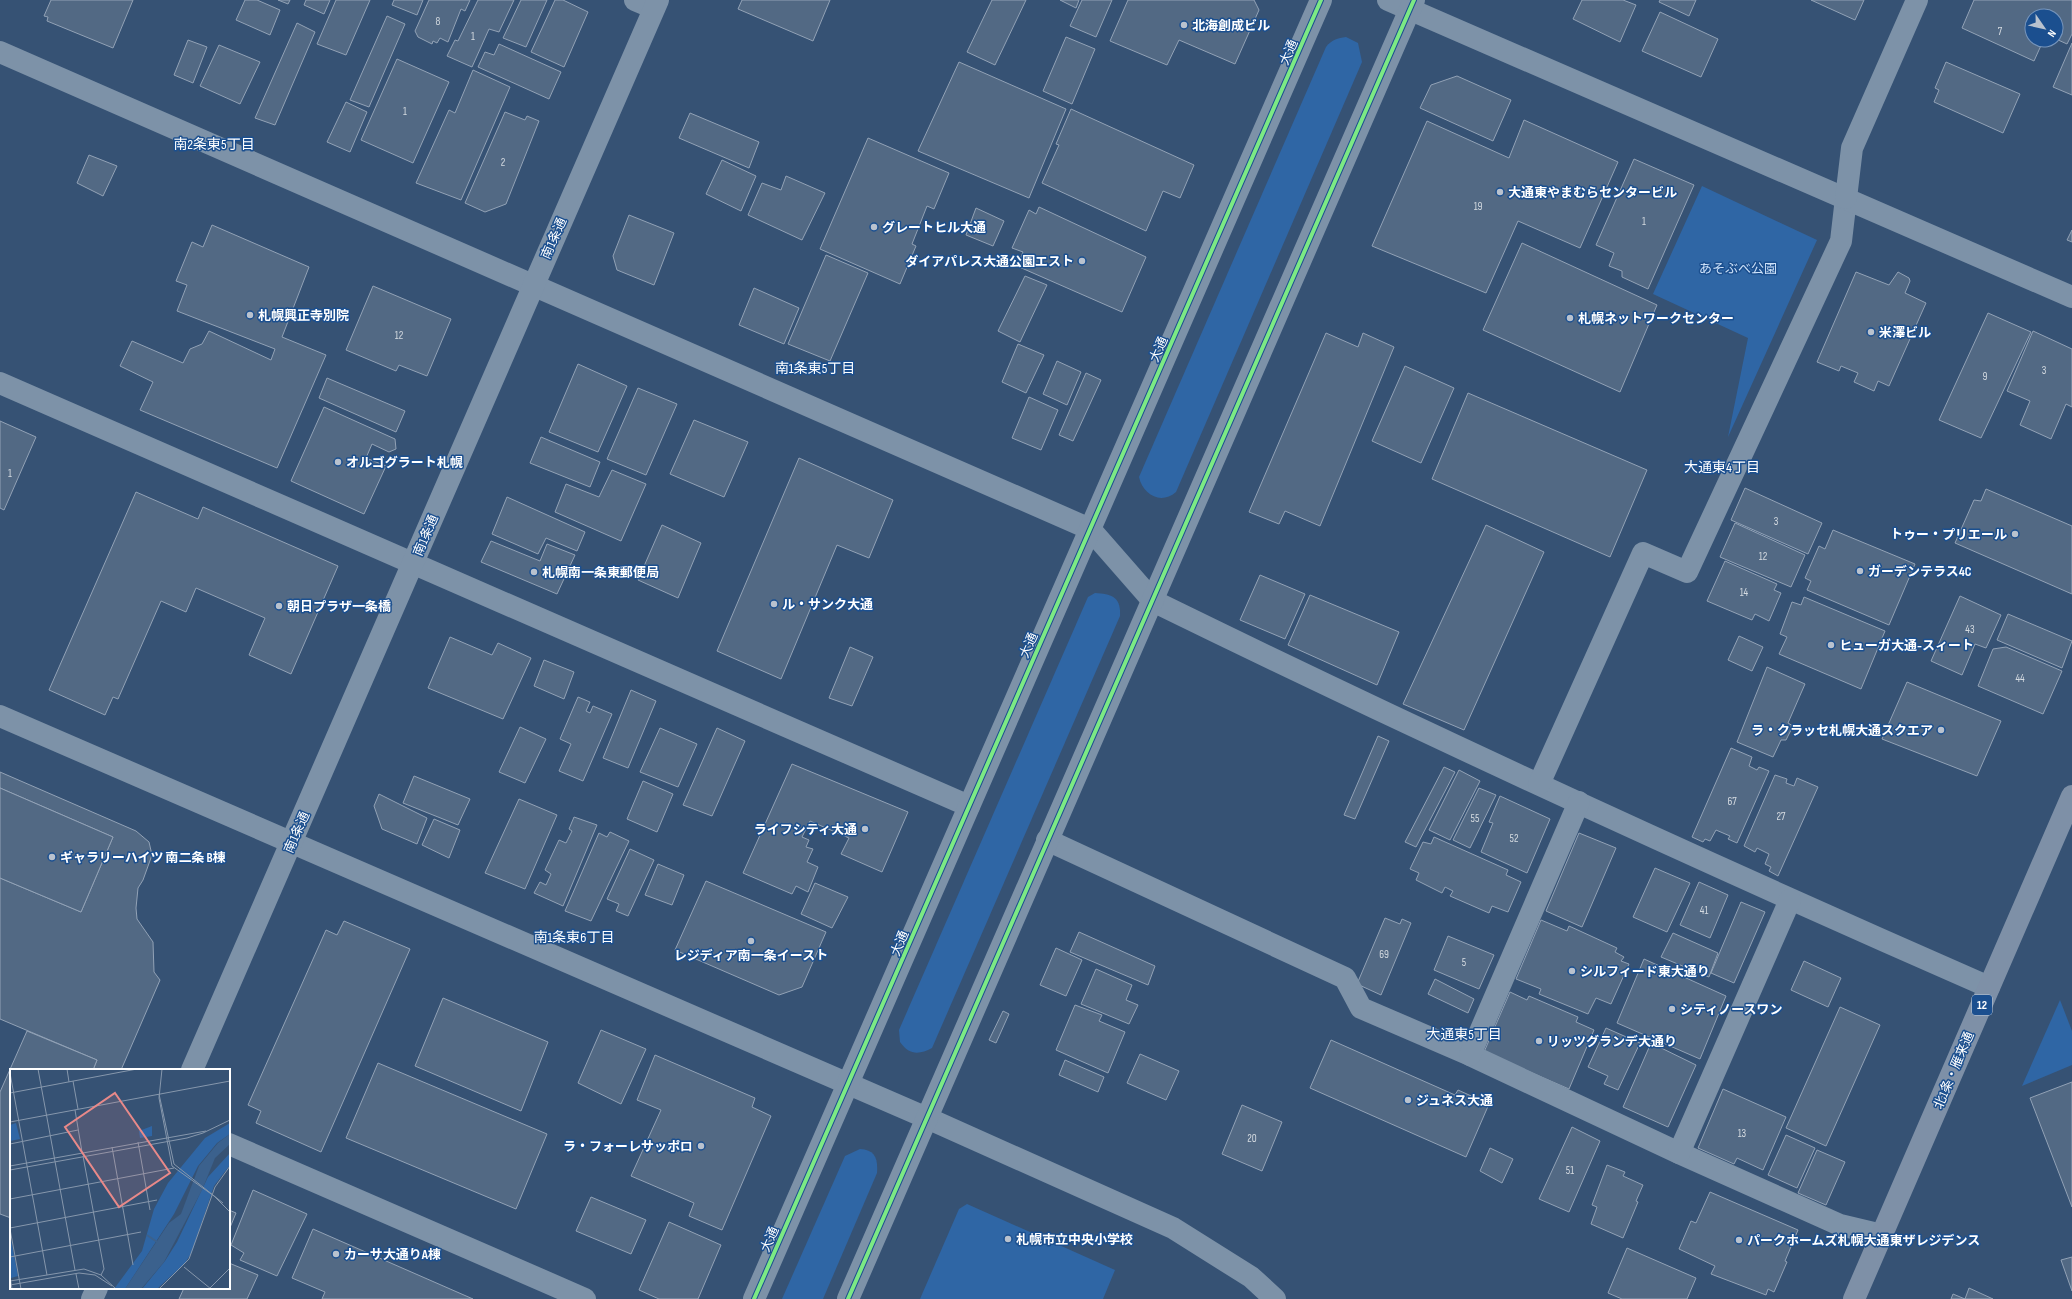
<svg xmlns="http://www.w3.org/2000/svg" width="2072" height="1299" font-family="'Sofia Sans Condensed','Noto Sans JP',sans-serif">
<rect width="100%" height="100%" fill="#365274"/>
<g fill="#2f66a5">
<path d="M1346,37L1358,43L1362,62L1176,492C1161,505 1143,495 1139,477L1326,47C1331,40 1338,38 1346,37Z"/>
<polygon points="1702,186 1817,240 1728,437 1748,338 1653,294"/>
<path d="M1095,593C1112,594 1121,597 1120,616L932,1048C919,1055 909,1055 900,1042L899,1030L1088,597Z"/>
<polygon points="2060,1000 2072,1031 2072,1065 2022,1086"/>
<path d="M860,1149C875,1150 878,1158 877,1173L823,1299H782L845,1156Z"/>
<polygon points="967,1204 1115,1270 1103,1299 920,1299 959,1209"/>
</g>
<g fill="#526984" stroke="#92a2b6">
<polygon points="51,0 133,0 113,48 47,21 48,17 44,16"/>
<polygon points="245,0 257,0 280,10 270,35 236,20"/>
<polygon points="278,0 290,0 288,4"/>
<polygon points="306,0 330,0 324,14 304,5"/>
<polygon points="336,0 370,0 346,55 317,44"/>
<polygon points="394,0 423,0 417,15 392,5"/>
<polygon points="429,0 470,0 465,11 461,9 448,42 440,38 437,43 433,41 432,44 418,37 415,31"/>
<polygon points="478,0 514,0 499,32 489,29 472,67 447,56 455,40 458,41"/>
<polygon points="521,0 547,0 526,47 503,38"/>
<polygon points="555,0 563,0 588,12 564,67 531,52"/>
<polygon points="742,0 830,0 813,41 738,9"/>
<polygon points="992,0 1026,0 995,65 967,52"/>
<polygon points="1060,0 1079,0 1076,8"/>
<polygon points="1082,0 1112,0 1096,37 1070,26"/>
<polygon points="1128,0 1254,0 1259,10 1235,64 1179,40 1167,65 1110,41"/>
<polygon points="1582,0 1623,0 1636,5 1620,42 1573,19"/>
<polygon points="1660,0 1696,0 1689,16 1659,2"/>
<polygon points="1811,0 1864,0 1855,20"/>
<polygon points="1974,0 2072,0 2072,34 2067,44 2056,39 2056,16 2032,16 2032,40 2053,40 2051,44 2043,41 2034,61 1962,28"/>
<polygon points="1660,12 1718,39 1701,77 1642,51"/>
<polygon points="387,16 405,24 369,107 350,100"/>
<polygon points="297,23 315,32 275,125 255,118"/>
<polygon points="1066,37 1095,49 1072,104 1043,91"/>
<polygon points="188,40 207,47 193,83 174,75"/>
<polygon points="2072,43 2072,95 2053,87"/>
<polygon points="499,44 561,72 549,99 478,67 485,52 494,55"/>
<polygon points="219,45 260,62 240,104 200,86"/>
<polygon points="397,59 449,82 413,163 361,140"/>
<polygon points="959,62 1066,109 1029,198 918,151"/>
<polygon points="1946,62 2020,94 2003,133 1934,102 1939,90 1935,88"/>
<polygon points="473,70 510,87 461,200 416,183 449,110 455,113"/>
<polygon points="1457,76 1511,100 1493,141 1420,108 1431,85"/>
<polygon points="346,102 367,112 350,152 327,142"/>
<polygon points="1071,109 1194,165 1180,198 1163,191 1146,231 1042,183 1059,145 1056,144"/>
<polygon points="505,112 525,120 527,116 539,121 506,204 485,212 465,203"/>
<polygon points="690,113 759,142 749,168 679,138"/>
<polygon points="1524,120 1618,162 1580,248 1518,221 1486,293 1372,246 1427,121 1509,158"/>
<polygon points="868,138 949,173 934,209 927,206 912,244 916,246 900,284 820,249"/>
<polygon points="89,155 117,166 103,196 77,183"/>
<polygon points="1634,159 1694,185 1648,289 1622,277 1622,271 1609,266 1614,253 1596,245"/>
<polygon points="722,160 756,176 741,211 706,194"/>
<polygon points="786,176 825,193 802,240 748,215 762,183 781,190"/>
<polygon points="1039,207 1146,257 1122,312 1017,266 1023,252 1012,248 1029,210 1036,214"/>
<polygon points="976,208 1004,221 993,246 966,235"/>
<polygon points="629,215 674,233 654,285 617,270 613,256"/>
<polygon points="212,225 309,267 282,337 326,355 277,468 140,410 153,382 120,366 132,341 183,363 190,349 202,344 209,331 271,360 275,349 177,311 187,285 176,281 192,242 203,247"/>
<polygon points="2072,230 2072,242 2067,240"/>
<polygon points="1522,243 1657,305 1620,392 1483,330"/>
<polygon points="826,255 868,273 830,361 788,344"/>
<polygon points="1856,272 1889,285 1898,272 1909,278 1910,281 1905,293 1926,303 1889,386 1878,381 1874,391 1854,382 1858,373 1841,366 1839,371 1817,362"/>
<polygon points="1025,276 1047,285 1020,342 998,331"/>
<polygon points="373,286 451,319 427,376 399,365 396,371 346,350"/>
<polygon points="754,288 799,308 784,344 739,325"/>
<polygon points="1988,313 2031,332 1981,438 1939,420"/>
<polygon points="2033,331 2072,349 2072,407 2066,404 2051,439 2020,425 2030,401 2007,391"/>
<polygon points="1326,333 1358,347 1363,333 1394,347 1320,526 1285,511 1279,524 1249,512"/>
<polygon points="1018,344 1044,355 1026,393 1002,382"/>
<polygon points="1057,361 1081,372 1067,405 1043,394"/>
<polygon points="578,364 627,386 598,452 549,432"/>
<polygon points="1405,366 1454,388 1421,463 1372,441"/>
<polygon points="1086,373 1101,380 1073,441 1059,435"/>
<polygon points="327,378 405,411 396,432 319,398"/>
<polygon points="638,388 677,404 646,475 607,459"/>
<polygon points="1468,393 1647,470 1610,557 1432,479"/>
<polygon points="1029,397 1058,410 1041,450 1012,438"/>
<polygon points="324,407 395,439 396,449 389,452 372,444 366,458 386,466 364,514 291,481"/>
<polygon points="694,420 748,442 724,497 670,474"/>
<polygon points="0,421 36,437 4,510 0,508"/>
<polygon points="541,437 600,462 590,487 530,463"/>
<polygon points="799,458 893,500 869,558 837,545 781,679 717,651"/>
<polygon points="612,470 646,484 621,541 555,512 566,484 599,497"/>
<polygon points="1745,488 1822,523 1808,554 1731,520"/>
<polygon points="1986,489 2072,526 2072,594 1955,543 1974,500 1981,501"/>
<polygon points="136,492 198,519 203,507 338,566 291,674 249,655 265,618 196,588 186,612 161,601 118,699 113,697 105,715 49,690"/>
<polygon points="507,497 585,532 577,551 546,538 538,554 492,534"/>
<polygon points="1735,523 1805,555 1791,587 1720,557"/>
<polygon points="662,525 701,543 678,598 638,580"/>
<polygon points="1486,525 1544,552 1464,730 1403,704"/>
<polygon points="1833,530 1915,564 1889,625 1807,590 1811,581 1805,578 1819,546 1825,549"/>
<polygon points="491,541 540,561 547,544 575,555 557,594 481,562"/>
<polygon points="1725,561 1777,584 1774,590 1781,593 1769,621 1755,614 1752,620 1707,601"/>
<polygon points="1260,575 1305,594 1285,639 1240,620"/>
<polygon points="1310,595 1399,632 1377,685 1288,645"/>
<polygon points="1960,596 2001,615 1986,648 1975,644 1962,675 1931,661"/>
<polygon points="1804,597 1885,631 1861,689 1779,654 1787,637 1780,634 1792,602 1801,605"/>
<polygon points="2008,614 2072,641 2062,668 1997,640"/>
<polygon points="1739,636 1763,647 1752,671 1728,660"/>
<polygon points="450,637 492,655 498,643 531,658 503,719 428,688"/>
<polygon points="850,647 873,657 852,706 829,698"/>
<polygon points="2006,647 2062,671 2043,714 1978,686 1993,649"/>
<polygon points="544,660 574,672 564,699 534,686"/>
<polygon points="1767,667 1805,684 1788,723 1793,726 1786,740 1781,740 1773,757 1737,742"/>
<polygon points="1907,682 2001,721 1977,776 1882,739"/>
<polygon points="631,690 656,701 628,768 603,758"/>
<polygon points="578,697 590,702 586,711 590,713 593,706 612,714 583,781 559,771 571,744 560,739"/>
<polygon points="520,727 546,739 525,783 499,772"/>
<polygon points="660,728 697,744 678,787 640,772"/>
<polygon points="717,728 745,741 712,816 683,805"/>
<polygon points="1378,736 1389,741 1355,819 1344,815"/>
<polygon points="1731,748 1752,757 1749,766 1757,770 1759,767 1769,771 1737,843 1728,839 1730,836 1716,830 1710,841 1705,839 1703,842 1692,837"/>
<polygon points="792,764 908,812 882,872 841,854 849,838 810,821 802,837 809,840 806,847 813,849 807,862 818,867 808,892 796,886 792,894 743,873"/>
<polygon points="1444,767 1455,772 1416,847 1405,842"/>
<polygon points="1459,770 1480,781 1450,840 1429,830"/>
<polygon points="0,772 136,831 149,842 152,855 143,880 138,888 136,908 137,919 153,942 154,972 160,980 121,1070 93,1070 97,1060 0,1019 0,878 81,912 113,837 0,788"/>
<polygon points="1775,775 1787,779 1786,783 1794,786 1797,778 1818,787 1778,876 1769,871 1771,867 1765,864 1769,854 1757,848 1755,852 1744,846"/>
<polygon points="414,776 470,799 458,825 403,803"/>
<polygon points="643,781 673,794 657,832 627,819"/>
<polygon points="0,788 113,837 81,912 0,878"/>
<polygon points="1479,788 1496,795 1470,848 1453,840"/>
<polygon points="379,794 427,818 417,844 382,829 374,806"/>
<polygon points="1500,796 1550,819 1527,873 1481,852 1493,823 1489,822"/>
<polygon points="519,799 557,815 525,889 485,873"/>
<polygon points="574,817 597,825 563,906 534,893 540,882 546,885 551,874 545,870 559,840 566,843 572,831 569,829"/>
<polygon points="434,819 460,830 449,858 422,845"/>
<polygon points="610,832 629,841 591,921 565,911 599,833 607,837"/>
<polygon points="1579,833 1616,848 1582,927 1546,911"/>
<polygon points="1434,837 1508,870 1506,875 1521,882 1508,912 1492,906 1489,913 1450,896 1453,891 1445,887 1442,893 1416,880 1419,873 1410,869 1423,842 1431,844"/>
<polygon points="630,849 654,860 628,916 616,911 619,904 607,899"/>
<polygon points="658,864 684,875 672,905 645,895"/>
<polygon points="1655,868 1690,883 1667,932 1633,917"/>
<polygon points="706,881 826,932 802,987 779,995 675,950"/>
<polygon points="1699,882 1728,895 1710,938 1680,925"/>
<polygon points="815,883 848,897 832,928 801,914"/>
<polygon points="1741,902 1765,912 1734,983 1711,973"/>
<polygon points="1385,918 1400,924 1402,919 1411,923 1381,995 1357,984"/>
<polygon points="1541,920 1567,931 1569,926 1617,948 1615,952 1624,957 1621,961 1629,964 1611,1004 1596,998 1588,1014 1539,994 1541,989 1516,979"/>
<polygon points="344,921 410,949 321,1152 256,1123 261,1111 248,1105 326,930 337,935"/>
<polygon points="1079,932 1155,966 1148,985 1070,952"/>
<polygon points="1673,933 1718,953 1709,977 1661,957"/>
<polygon points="1448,936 1494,955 1479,989 1434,970"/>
<polygon points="1056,948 1082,960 1066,996 1040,985"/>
<polygon points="1644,959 1726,996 1700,1059 1617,1023"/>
<polygon points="1804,961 1841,978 1828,1007 1791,990"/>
<polygon points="1096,969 1132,985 1126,1000 1138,1005 1129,1024 1081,1004"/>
<polygon points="1435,979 1474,999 1468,1013 1428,994"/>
<polygon points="1510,992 1527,1000 1529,996 1578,1017 1576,1022 1594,1030 1569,1089 1484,1052"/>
<polygon points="443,998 548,1042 521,1111 415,1066"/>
<polygon points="1075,1005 1102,1015 1099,1021 1125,1032 1108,1073 1056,1050"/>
<polygon points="1840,1007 1880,1025 1826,1146 1786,1128"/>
<polygon points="1003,1011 1009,1014 996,1043 989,1040"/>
<polygon points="1606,1028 1640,1043 1618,1090 1604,1084 1608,1076 1588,1067"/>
<polygon points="601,1030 646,1049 621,1104 578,1083"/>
<polygon points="27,1031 97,1060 93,1070 11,1070 11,1218 0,1214 0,1092"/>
<polygon points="1331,1040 1455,1095 1458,1090 1489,1104 1466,1157 1310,1088"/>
<polygon points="1651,1043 1696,1065 1668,1127 1623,1107"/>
<polygon points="1140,1054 1179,1071 1166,1100 1127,1083"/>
<polygon points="655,1055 755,1098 752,1107 771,1116 722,1230 689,1216 694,1203 631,1176 661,1110 637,1100"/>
<polygon points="1065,1060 1104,1077 1098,1092 1059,1075"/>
<polygon points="378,1063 547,1134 516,1209 346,1138"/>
<polygon points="2072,1082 2072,1207 2030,1098"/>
<polygon points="1723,1089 1786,1117 1763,1170 1737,1158 1734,1164 1698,1148"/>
<polygon points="1242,1105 1282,1122 1262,1171 1222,1154"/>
<polygon points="1572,1127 1600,1141 1569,1212 1539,1199"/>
<polygon points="1786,1135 1815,1148 1797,1188 1768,1175"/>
<polygon points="1490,1148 1513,1159 1502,1183 1480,1171"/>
<polygon points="1817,1150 1845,1162 1826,1205 1798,1193"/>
<polygon points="1607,1165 1625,1172 1623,1176 1643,1185 1636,1201 1638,1202 1623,1238 1591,1224 1597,1207 1592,1205"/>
<polygon points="253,1190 307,1214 277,1276 240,1260 244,1253 231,1245"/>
<polygon points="1710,1192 1798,1230 1785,1261 1787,1262 1774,1292 1768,1289 1766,1295 1711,1274 1715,1266 1679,1249 1691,1221 1696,1223"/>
<polygon points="591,1197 646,1220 631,1254 576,1231"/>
<polygon points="229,1210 236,1213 229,1230"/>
<polygon points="669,1222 721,1245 698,1299 659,1299 639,1290"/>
<polygon points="313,1229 473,1299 322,1299 325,1292 292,1278"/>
<polygon points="1627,1248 1696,1278 1687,1299 1622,1299 1608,1293"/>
<polygon points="2072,1257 2072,1291 2061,1260"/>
<polygon points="229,1263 258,1275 247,1299 179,1299 184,1288 229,1288"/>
<polygon points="1969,1288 1993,1299 1965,1299"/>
<polygon points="1953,1294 1965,1299 1951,1299"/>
</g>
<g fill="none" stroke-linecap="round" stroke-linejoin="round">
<g stroke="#7d92a8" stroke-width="22">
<polyline points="635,0 654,8"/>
<polyline points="0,383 969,806"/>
<path d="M1153,601C1429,736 1708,864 1989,987"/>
<polyline points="1539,784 1643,553 1687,572 1841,241 1846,198"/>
<polyline points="1047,840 1345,978 1361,1008 1470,1055 1679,1153 1840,1225 1882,1235"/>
<polyline points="1470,1055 1579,802"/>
<polyline points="927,1118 1173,1228 1251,1277 1275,1299"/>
<polyline points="229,1144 585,1299"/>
<polyline points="1679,1153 1790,900"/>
</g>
<g stroke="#7d92a8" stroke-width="22">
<polyline points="1388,0 2072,297"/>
<polyline points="0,52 1090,529 1153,601"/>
<polyline points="1846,198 1852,148 1917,0"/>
<polyline points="0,716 927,1118"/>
<polyline points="192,1070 658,0"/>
<polyline points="92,1299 97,1288"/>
<polyline points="754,1299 1321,0"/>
<polyline points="848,1299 1414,0"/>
</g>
<polyline stroke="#7e90a7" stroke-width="22" points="1854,1299 2072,796"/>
<defs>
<g id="cycleway">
<polyline points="754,1299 1321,0"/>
<polyline points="848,1299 1414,0"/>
</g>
</defs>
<use href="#cycleway" stroke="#1b4f8f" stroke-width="6"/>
<use href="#cycleway" stroke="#7ce984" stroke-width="4"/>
</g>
<g fill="#b9c2ce" stroke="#1b4f8f" stroke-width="1.5">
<circle cx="1184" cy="25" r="4"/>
<circle cx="1500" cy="192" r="4"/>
<circle cx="874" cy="227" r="4"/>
<circle cx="1082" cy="261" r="4"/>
<circle cx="250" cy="315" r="4"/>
<circle cx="1570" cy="318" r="4"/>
<circle cx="1871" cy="332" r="4"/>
<circle cx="338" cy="462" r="4"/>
<circle cx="2015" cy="534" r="4"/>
<circle cx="1860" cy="571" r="4"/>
<circle cx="534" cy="572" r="4"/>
<circle cx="774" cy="604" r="4"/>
<circle cx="279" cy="606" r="4"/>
<circle cx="1831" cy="645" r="4"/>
<circle cx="1941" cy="730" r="4"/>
<circle cx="865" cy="829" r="4"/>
<circle cx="52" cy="857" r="4"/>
<circle cx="751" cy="941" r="4"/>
<circle cx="1572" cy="971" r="4"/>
<circle cx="1672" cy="1009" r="4"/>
<circle cx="1539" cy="1041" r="4"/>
<circle cx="1408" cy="1100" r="4"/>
<circle cx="701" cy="1146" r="4"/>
<circle cx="1008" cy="1239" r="4"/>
<circle cx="1739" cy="1240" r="4"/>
<circle cx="336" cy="1254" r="4"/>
</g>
<g text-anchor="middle" stroke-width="3" stroke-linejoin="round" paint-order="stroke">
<g font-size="11" fill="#d4dae0">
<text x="438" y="25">8</text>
<text x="2000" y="35">7</text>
<text x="473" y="40">1</text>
<text x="405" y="115">1</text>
<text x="503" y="166">2</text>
<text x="1478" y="210">19</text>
<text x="1644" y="225">1</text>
<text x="399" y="339">12</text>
<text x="2044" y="374">3</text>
<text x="1985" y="380">9</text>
<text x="10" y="477">1</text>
<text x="1776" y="525">3</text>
<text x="1763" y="560">12</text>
<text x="1744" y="596">14</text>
<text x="1970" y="633">43</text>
<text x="2020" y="682">44</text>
<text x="1732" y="805">67</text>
<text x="1781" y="820">27</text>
<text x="1475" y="822">55</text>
<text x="1514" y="842">52</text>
<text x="1704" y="914">41</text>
<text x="1384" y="958">69</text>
<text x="1464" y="966">5</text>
<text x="1742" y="1137">13</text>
<text x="1252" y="1142">20</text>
<text x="1570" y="1174">51</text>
</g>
<rect fill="#1b4f8f" stroke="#bbcadd" stroke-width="1" x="1972" y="995" width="20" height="20" rx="3"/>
<g font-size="12" font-weight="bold" fill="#fff">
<text x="1982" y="1009">12</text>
</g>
<g font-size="13" font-weight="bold" fill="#fff" stroke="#1b4f8f" text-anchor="start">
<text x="1192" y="30">北海創成ビル</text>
<text x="1508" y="197">大通東やまむらセンタービル</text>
<text x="882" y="232">グレートヒル大通</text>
<text x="1074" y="266" text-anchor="end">ダイアパレス大通公園エスト</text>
<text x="258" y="320">札幌興正寺別院</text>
<text x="1578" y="323">札幌ネットワークセンター</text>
<text x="1879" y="337">米澤ビル</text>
<text x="346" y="467">オルゴグラート札幌</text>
<text x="2007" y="539" text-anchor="end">トゥー・プリエール</text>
<text x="1868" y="576">ガーデンテラス4C</text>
<text x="542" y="577">札幌南一条東郵便局</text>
<text x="782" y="609">ル・サンク大通</text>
<text x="287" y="611">朝日プラザ一条橋</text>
<text x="1839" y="650">ヒューガ大通-スィート</text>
<text x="1933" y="735" text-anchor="end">ラ・クラッセ札幌大通スクエア</text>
<text x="857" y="834" text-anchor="end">ライフシティ大通</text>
<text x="60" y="862">ギャラリーハイツ 南二条 B棟</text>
<text x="751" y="960" text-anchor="middle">レジディア南一条イースト</text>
<text x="1580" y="976">シルフィード東大通り</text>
<text x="1680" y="1014">シティノースワン</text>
<text x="1547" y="1046">リッツグランデ大通り</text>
<text x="1416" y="1105">ジュネス大通</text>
<text x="693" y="1151" text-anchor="end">ラ・フォーレサッポロ</text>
<text x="1016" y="1244">札幌市立中央小学校</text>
<text x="1747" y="1245">パークホームズ札幌大通東ザレジデンス</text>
<text x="344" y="1259">カーサ大通りA棟</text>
</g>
<g font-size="13" fill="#fff" stroke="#1b4f8f">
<text transform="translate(1288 52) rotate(-66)" y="5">大通</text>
<text transform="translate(553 238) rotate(-66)" y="5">南1条通</text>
<text transform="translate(1158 349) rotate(-66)" y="5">大通</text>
<text transform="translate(425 535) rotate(-67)" y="5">南1条通</text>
<text transform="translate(1028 645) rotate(-66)" y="5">大通</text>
<text transform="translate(296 832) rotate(-66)" y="5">南1条通</text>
<text transform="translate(899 943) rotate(-67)" y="5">大通</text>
<text transform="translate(1953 1070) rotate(-67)" y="5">北1条・雁来通</text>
<text transform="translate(769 1239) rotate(-66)" y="5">大通</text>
</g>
<g font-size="13" fill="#cfe3fa" stroke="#1b4f8f">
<text x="1738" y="273">あそぶべ公園</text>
</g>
<g font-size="14" fill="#fff" stroke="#1b4f8f">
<text x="214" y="149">南2条東5丁目</text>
<text x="815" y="373">南1条東5丁目</text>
<text x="1722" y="472">大通東4丁目</text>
<text x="574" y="942">南1条東6丁目</text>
<text x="1464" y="1039">大通東5丁目</text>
</g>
</g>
<g transform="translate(10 1069)">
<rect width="220" height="220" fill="#365274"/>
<path d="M6,54L10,70L0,72V56ZM220,54V65L207,74L188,97L164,145L115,220H104L132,182L144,140L158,114L195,69ZM142,57V67L130,69L129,62ZM220,84V96L204,117L182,183L175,194L147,220H132L155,192L167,173L198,108ZM0,166L8,207L1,209L0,201Z" fill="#2f66a5"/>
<path d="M220,65V75L205,89L192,121L154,193L131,220H115L159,154L171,145L189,97L208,74Z" fill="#3b618d"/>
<path fill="none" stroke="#3b618d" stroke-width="2" d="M137,166L147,173"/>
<path fill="none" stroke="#8697ac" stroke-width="1" d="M28,0L65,201M57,0L59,13M152,0L149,29L162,97L204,127L220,143M0,4L37,206M63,12L68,40M0,24L127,0M149,25L164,95L213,134M65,41L72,83M0,53L220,12M128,73L140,141M0,75L68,61M102,78L123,196M73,87L94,200L91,206M0,97L196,62M0,101L177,69L193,64L220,51M0,130L164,99M0,159L147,131M0,160L11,220M0,188L131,163M174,198L201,220M66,205L69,220M0,207L2,220M0,212L74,200L91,206L106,220M0,216L69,204L85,206L102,217M200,219L220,199M149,220L179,190L205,118L220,97"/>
<path fill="#e88989" fill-opacity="0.15" stroke="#e88989" stroke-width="2" d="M105,24L160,104L109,138L55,58Z"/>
<rect width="220" height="220" fill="none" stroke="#fff" stroke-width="2"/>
</g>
<g transform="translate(2044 28) rotate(124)"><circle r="19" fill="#1b4f8f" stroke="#7695bc"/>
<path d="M0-3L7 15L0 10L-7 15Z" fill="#b9c2ce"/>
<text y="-6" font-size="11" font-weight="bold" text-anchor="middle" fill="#ffffff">N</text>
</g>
</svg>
